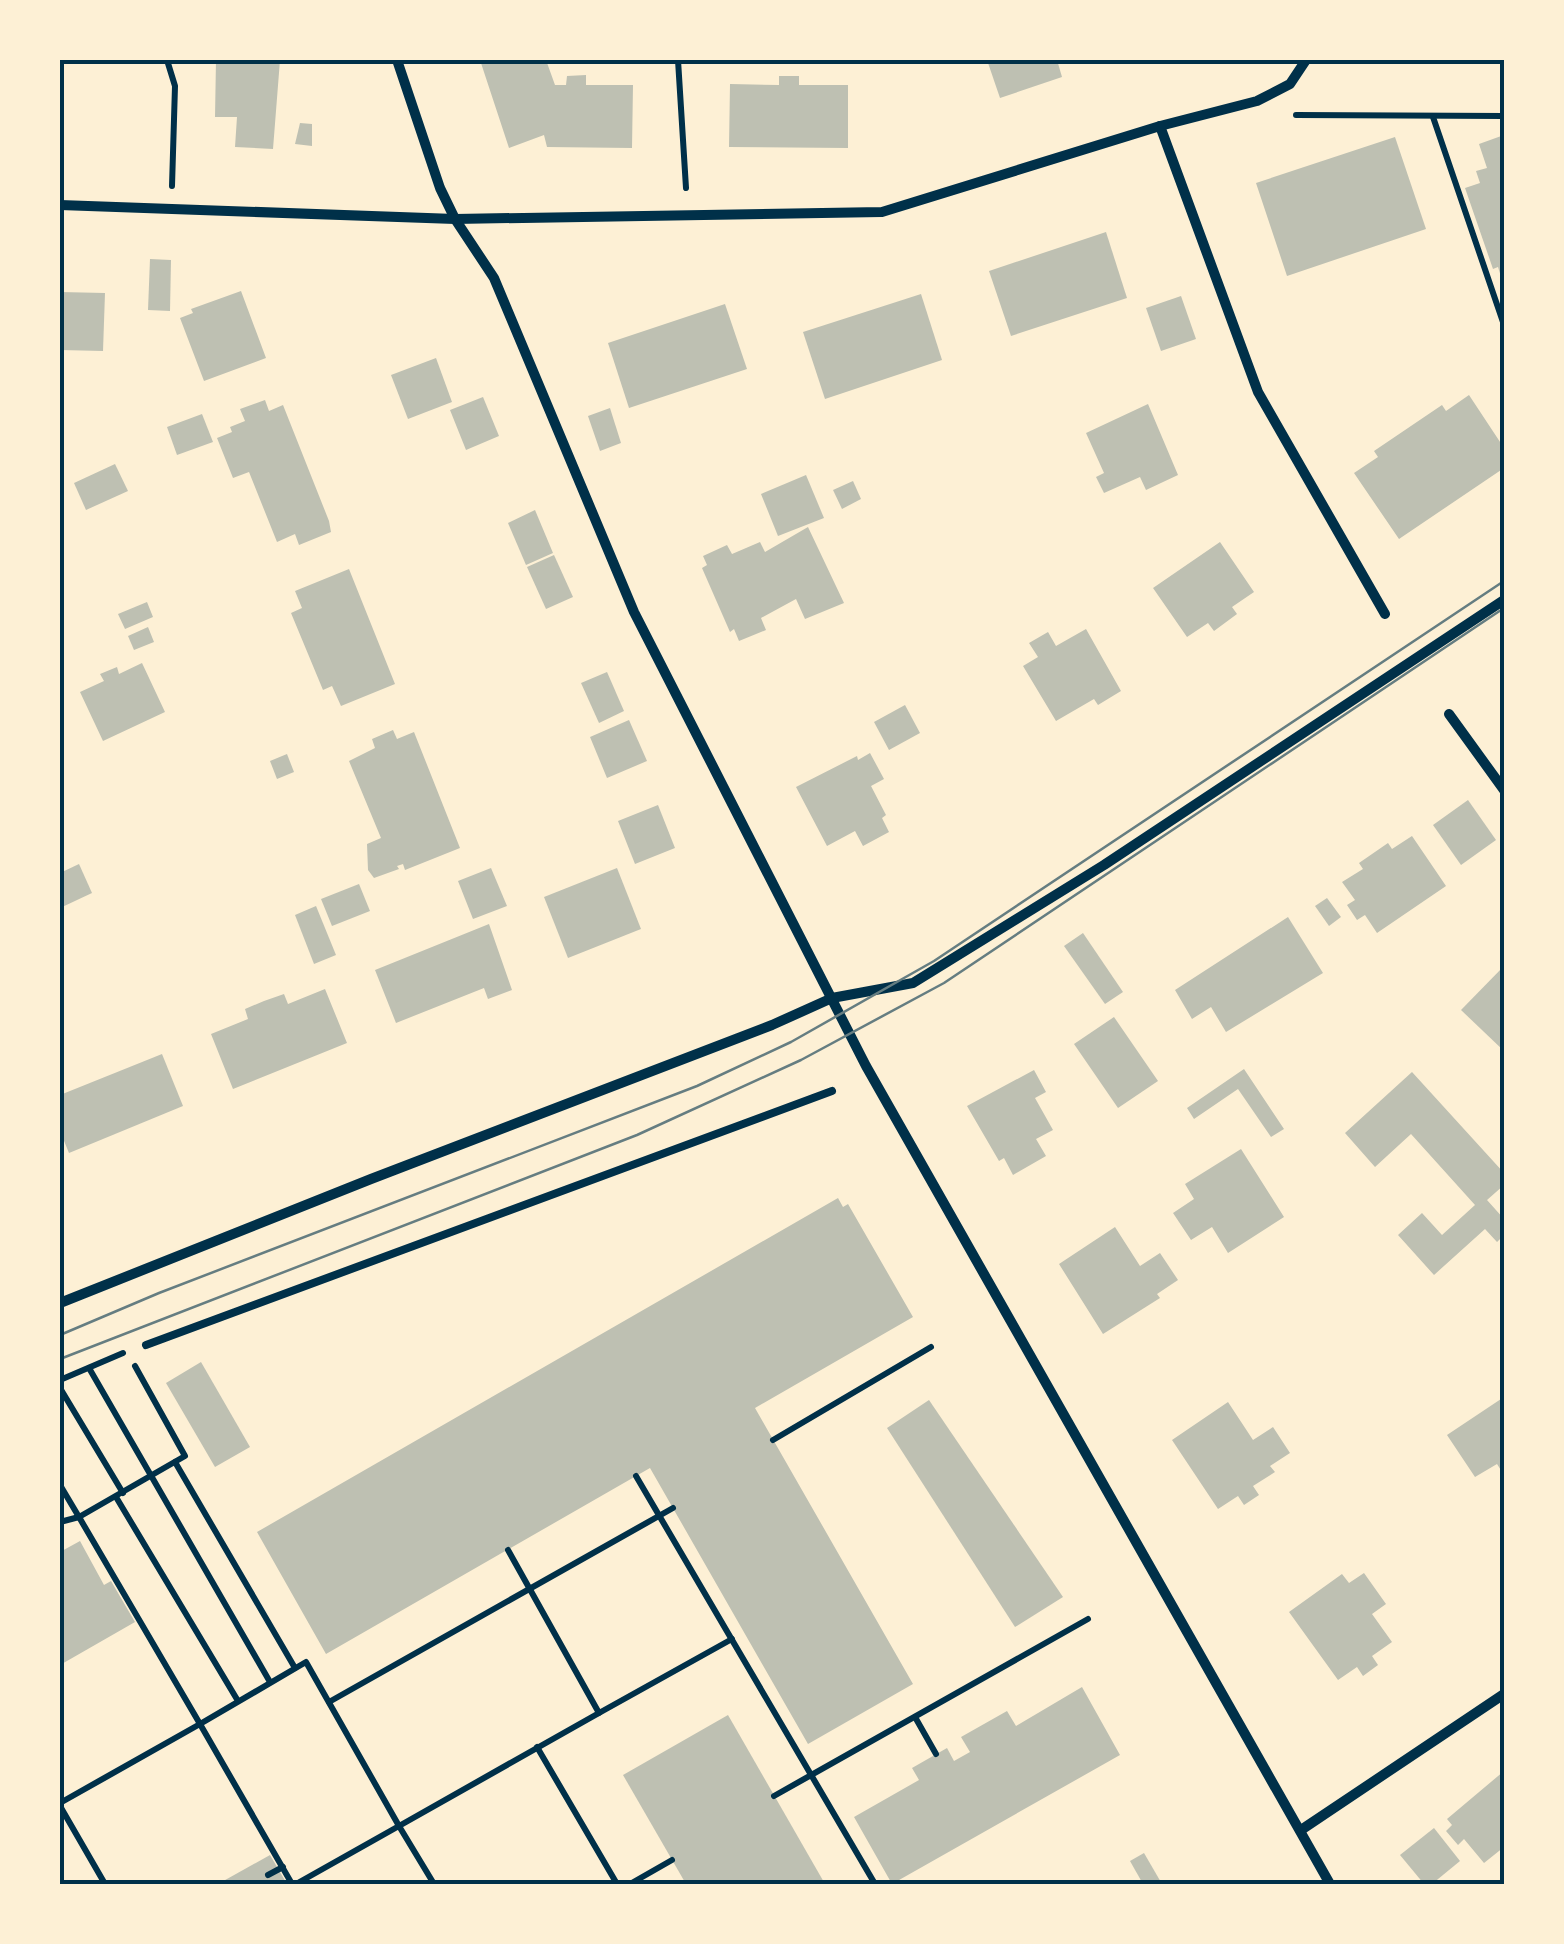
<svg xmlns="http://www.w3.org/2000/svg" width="1564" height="1944" font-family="Lato,sans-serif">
<rect width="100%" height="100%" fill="#fdf0d5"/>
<g fill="#bec0b2">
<polygon points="216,60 280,60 273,149 235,147 237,117 215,117"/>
<polygon points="480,60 546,60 555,85 566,85 567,76 586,75 586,85 633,85 632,148 547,147 544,135 509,148"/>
<polygon points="987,60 1057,60 1062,77 1000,98"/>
<polygon points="779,76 799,76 799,85 848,85 848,148 729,147 730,84 779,85"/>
<polygon points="300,123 312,124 312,146 295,144"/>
<polygon points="1504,135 1504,283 1503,283 1498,267 1493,269 1465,188 1480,183 1476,171 1487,168 1479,144"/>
<polygon points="1395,137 1426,229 1287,276 1256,183"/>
<polygon points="1106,232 1127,298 1011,336 989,271"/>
<polygon points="150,259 171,260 170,311 148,310"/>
<polygon points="241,291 266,358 204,381 180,318 193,313 191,309"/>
<polygon points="60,292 105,293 103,351 60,350"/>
<polygon points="921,294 942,360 825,399 803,332"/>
<polygon points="1181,296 1196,339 1161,351 1146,308"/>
<polygon points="725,304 747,369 629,408 608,343"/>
<polygon points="436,358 452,402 408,419 391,375"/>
<polygon points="1469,395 1504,448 1504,468 1399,539 1354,473 1378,457 1374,451 1442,405 1446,411"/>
<polygon points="483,397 499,436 466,450 450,410"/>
<polygon points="265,400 269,411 283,405 329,521 331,532 299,545 295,534 277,542 249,472 233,478 217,438 232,432 230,427 245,421 240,409"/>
<polygon points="1148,404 1178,475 1146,490 1140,477 1104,493 1096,477 1104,473 1086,433"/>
<polygon points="610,408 621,443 600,451 588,416"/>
<polygon points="202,414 213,442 177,455 167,427"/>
<polygon points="115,464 128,491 86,510 74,483"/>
<polygon points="806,475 824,518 778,536 761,494"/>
<polygon points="853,481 861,499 842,509 833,490"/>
<polygon points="535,510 553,553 526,565 508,523"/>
<polygon points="808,527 844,603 805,619 796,599 761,618 766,630 739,641 734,629 730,632 702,568 707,565 703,556 727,545 732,554 760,542 765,552"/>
<polygon points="1220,542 1254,592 1232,607 1237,614 1214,631 1208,623 1187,637 1153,588"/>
<polygon points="554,555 573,597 546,609 527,567"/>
<polygon points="349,569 395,684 341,706 332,686 323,690 291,613 302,608 295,591"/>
<polygon points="147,602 153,617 125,629 118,614"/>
<polygon points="148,627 154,642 134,650 128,636"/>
<polygon points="1086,629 1121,691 1098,705 1094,699 1056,721 1023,666 1038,657 1029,643 1048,632 1056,646"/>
<polygon points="142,663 165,712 103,741 80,692 104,681 100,674 117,667 119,674"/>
<polygon points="607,672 624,711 599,723 581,683"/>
<polygon points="905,705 920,733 889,750 874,722"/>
<polygon points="629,720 647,761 607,778 590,737"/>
<polygon points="393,730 397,739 414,732 460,848 405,870 403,864 397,866 399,869 374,878 368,870 367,844 381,838 349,761 375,748 372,739"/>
<polygon points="870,753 884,779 871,786 886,815 882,818 889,832 863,846 855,831 827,846 796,787 857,756 858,760"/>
<polygon points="287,754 294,772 277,779 270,761"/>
<polygon points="1468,800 1496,840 1461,865 1433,825"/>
<polygon points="658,805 675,848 635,864 618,821"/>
<polygon points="1412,836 1446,886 1377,933 1365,915 1357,920 1347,905 1355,900 1342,882 1363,869 1359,863 1388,843 1392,849"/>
<polygon points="79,864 92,893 60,908 60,873"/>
<polygon points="491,868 507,906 473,919 458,881"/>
<polygon points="617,868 641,929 568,958 544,897"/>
<polygon points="359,884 370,911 332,926 321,899"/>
<polygon points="1327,898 1341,917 1329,926 1315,906"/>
<polygon points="316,906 336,955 314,964 295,915"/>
<polygon points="1288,917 1323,973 1226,1032 1211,1007 1192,1019 1175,990"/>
<polygon points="489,924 512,990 488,999 484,988 396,1023 375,970"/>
<polygon points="1083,933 1123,992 1105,1004 1064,946"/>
<polygon points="1504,966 1504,1051 1461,1010"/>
<polygon points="325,989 347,1043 233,1089 211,1034 248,1019 245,1009 264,1001 284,994 288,1004"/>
<polygon points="1114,1017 1158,1081 1118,1108 1074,1044"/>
<polygon points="162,1054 183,1106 69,1153 60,1131 60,1095"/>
<polygon points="1244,1069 1284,1129 1271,1137 1238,1089 1194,1119 1187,1108"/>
<polygon points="1034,1070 1046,1092 1035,1098 1053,1130 1036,1139 1046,1156 1013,1175 1004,1158 999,1161 967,1106"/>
<polygon points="1412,1072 1504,1173 1504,1185 1487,1200 1504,1219 1504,1235 1497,1242 1485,1229 1434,1275 1398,1235 1422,1213 1442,1235 1475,1205 1411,1134 1375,1167 1345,1133"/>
<polygon points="1241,1149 1284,1217 1228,1253 1212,1227 1191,1240 1173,1213 1194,1199 1185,1184"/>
<polygon points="838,1198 843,1207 848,1204 913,1317 755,1408 913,1684 808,1744 650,1468 326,1654 257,1532"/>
<polygon points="1115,1227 1140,1266 1160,1253 1178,1280 1157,1294 1160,1298 1103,1334 1059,1264"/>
<polygon points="201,1362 250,1447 215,1467 166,1383"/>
<polygon points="1504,1397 1504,1475 1497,1464 1475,1477 1447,1435"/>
<polygon points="929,1400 1063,1597 1015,1627 887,1428"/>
<polygon points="1228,1402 1253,1440 1273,1427 1290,1453 1270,1466 1275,1472 1253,1486 1259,1495 1244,1505 1238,1496 1218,1509 1172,1440"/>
<polygon points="80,1541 104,1585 111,1581 135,1622 60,1665 60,1552"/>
<polygon points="1364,1573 1386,1604 1372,1614 1392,1642 1372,1656 1378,1665 1363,1676 1357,1667 1338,1680 1289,1612 1342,1574 1349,1583"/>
<polygon points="1082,1687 1120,1755 892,1884 854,1817 919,1780 912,1768 947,1748 954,1761 970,1752 961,1737 1007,1711 1016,1726"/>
<polygon points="728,1715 825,1884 686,1884 623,1775"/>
<polygon points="1504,1771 1504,1847 1484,1863 1464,1839 1458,1845 1446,1831 1452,1825 1447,1819"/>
<polygon points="1434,1828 1460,1861 1432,1884 1424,1884 1400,1855"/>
<polygon points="1144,1853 1162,1884 1143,1884 1130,1861"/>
<polygon points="270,1855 287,1884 218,1884"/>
</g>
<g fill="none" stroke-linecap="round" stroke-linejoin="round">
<g stroke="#003049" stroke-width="6">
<polyline points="167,60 175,86 172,186"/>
<polyline points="678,60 686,188"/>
<polyline points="1296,115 1504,116"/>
<polyline points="1433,117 1504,325"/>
<polyline points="89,1368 270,1682"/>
<polyline points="60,1380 123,1353"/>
<polyline points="60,1388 123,1493"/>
<polyline points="773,1440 931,1347"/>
<polyline points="175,1462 295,1668"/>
<polyline points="636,1476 875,1884"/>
<polyline points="60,1485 79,1517 185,1456 135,1366"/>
<polyline points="116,1497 238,1701"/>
<polyline points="60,1522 79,1517 200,1724 60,1803"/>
<polyline points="329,1702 673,1508"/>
<polyline points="599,1713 732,1639"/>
<polyline points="915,1717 936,1754"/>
<polyline points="537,1747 617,1884"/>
<polyline points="774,1796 1088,1619"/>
<polyline points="60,1806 105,1884"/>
<polyline points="268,1875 283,1867"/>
<polyline points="292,1884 200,1724 306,1662 399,1826 296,1884"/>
<polyline points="434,1884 399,1826 599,1713 508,1550"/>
<polyline points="630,1884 672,1860"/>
</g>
<polyline stroke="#003049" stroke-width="8" points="146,1345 832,1091"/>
<g stroke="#003049" stroke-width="10">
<polyline points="397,60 440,188 455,219 494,278 634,612 866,1066 1330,1884"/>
<polyline points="1160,126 1258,392 1385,614"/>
<polyline points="60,205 455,219 882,212 1160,126 1257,101 1290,84 1306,60"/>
<polyline points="1449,714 1504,790"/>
<polyline points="60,1303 371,1179 772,1025 832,998 913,983 1104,865 1504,600"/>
<polyline points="1301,1830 1504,1694"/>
</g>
<g stroke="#657d81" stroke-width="2.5">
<polyline points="60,1335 159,1293 697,1086 791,1042 934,961 1504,581"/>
<polyline points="60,1359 637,1135 801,1060 944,983 1504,608"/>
</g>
</g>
<rect width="1564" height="1944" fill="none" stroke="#fdf0d5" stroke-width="125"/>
<rect x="62" y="62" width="1440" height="1820" fill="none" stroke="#003049" stroke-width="4"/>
</svg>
